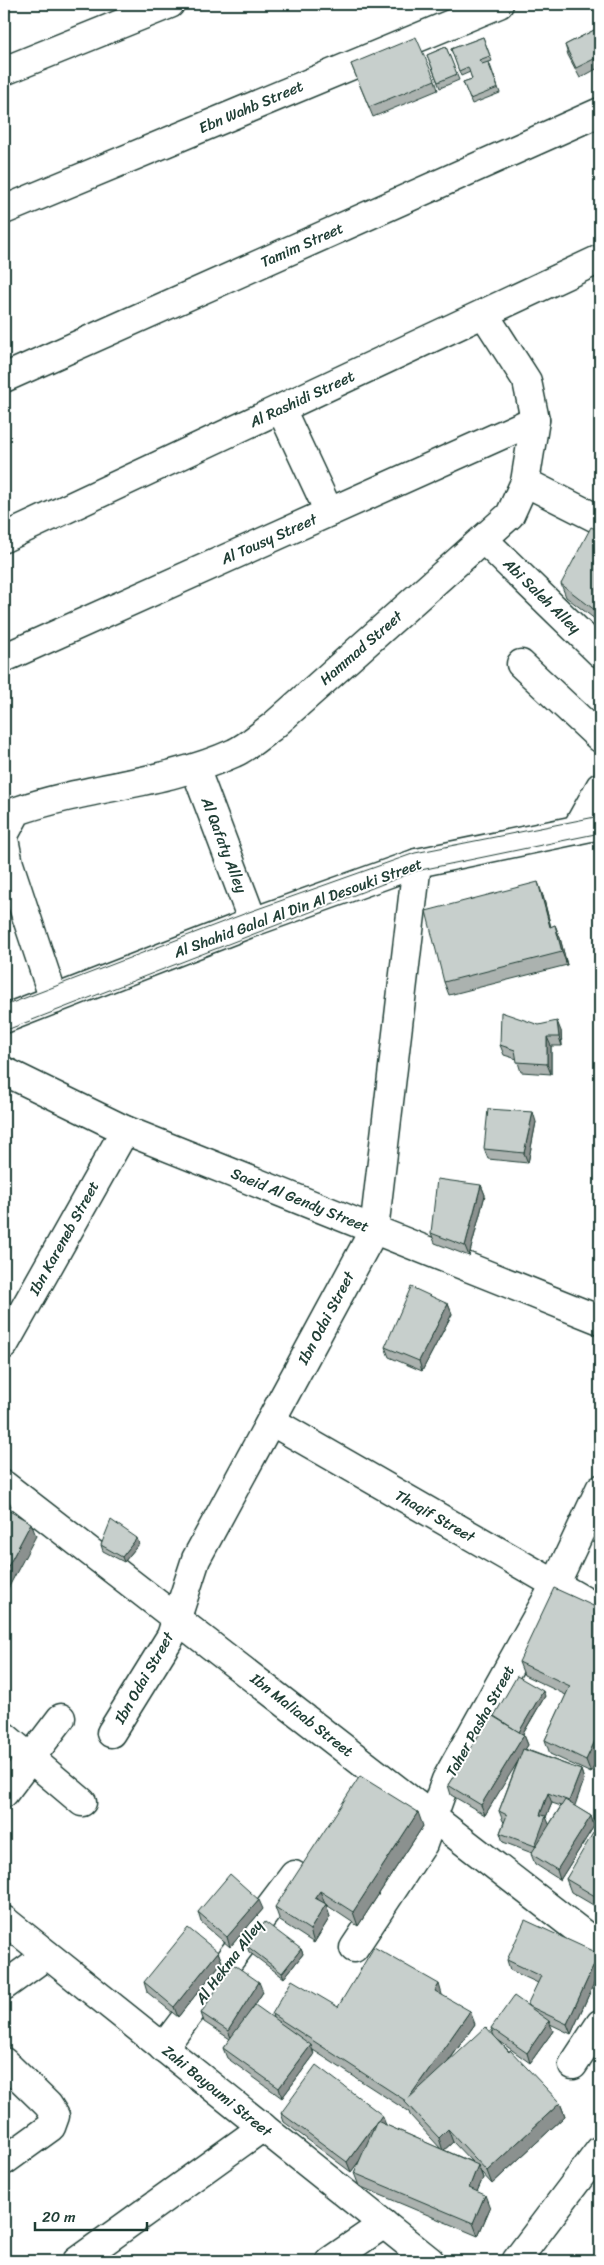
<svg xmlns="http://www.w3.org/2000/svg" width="604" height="2265" font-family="Sriracha,sans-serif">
<rect width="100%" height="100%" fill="#fff"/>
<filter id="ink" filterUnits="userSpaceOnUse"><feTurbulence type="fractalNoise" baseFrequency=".02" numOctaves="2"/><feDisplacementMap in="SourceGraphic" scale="10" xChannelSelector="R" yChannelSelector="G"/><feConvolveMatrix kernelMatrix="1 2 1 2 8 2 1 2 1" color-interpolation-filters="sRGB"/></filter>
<g filter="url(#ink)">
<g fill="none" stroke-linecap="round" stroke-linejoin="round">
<defs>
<g id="minor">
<polyline points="4,71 170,4"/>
<polyline points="4,210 499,4"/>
<polyline points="4,378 600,112"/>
<polyline points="281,409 329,512"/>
<polyline points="525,482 600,520"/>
<polyline points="4,538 600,259"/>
<polyline points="484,540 600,653"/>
<polyline points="4,658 535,420"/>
<polyline points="521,664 600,738"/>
<polyline points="195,768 253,922"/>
<polyline points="576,830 600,787"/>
<path d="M4,835L17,811C88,786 166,784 234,753C248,747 260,735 272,727L510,515L525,482L535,420L527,381L484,314"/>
<polyline points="4,839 9,864 54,1000"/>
<polyline points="4,1071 125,1130 600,1320"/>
<polyline points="4,1345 125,1130"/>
<polyline points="271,1421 600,1610"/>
<polyline points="4,1485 600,1947"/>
<polyline points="111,1733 171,1636 196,1559 374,1230 417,863"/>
<polyline points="4,1736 82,1802"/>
<polyline points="4,1793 61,1718"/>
<polyline points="4,1920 430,2261"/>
<polyline points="354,1948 423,1844 446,1780 555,1585 600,1489"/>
<polyline points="4,1986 47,1955"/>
<polyline points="163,2048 294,1875"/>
<polyline points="4,2062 48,2105 55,2116 51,2127 4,2161"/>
<polyline points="573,2065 600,2024"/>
<polyline points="77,2261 263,2127"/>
<polyline points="330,2261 384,2224"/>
<polyline points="516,2261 600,2150"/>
</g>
<polyline id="secondary" points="4,1019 253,922 417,863 600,825"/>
</defs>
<use href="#minor" stroke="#1f3d34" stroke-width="31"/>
<use href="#secondary" stroke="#1f3d34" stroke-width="31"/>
<use href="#minor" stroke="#fff" stroke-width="28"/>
<use href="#secondary" stroke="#fff" stroke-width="28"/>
<g stroke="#1f3d34" stroke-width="1">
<polyline points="4,1006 249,912 415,853 600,816"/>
<polyline points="4,1031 416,871 600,833"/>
</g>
</g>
<g fill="#abb2af" stroke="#1f3d34" fill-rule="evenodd">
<polygon points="600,27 600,67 580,78 568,55 565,45"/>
<polygon points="483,37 492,61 489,62 500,93 472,104 463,82 472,79 470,72 461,76 451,49"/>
<polygon points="446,47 459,80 440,88 427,55"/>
<polygon points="351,64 435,80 438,90 373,117"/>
<polygon points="600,531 600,623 566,597 561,584"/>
<polygon points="543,896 551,927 555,925 560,938 567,965 449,995 444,982"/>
<polygon points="561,1031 562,1046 551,1046 551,1074 521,1072 517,1059 504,1055 500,1045"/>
<polygon points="536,1122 528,1163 488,1159 484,1149"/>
<polygon points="481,1185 485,1195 469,1256 435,1243 431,1233"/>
<polygon points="448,1304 452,1314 422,1371 389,1357 385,1347"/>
<polygon points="139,1544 124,1562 103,1551 101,1545"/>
<polygon points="600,1609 600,1754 591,1773 550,1754 545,1740 566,1695 524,1675 519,1662"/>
<path d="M545,1696L523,1734L524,1735L528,1745L525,1749L581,1770L584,1780L574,1806L591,1816L594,1826L560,1880L535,1864L531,1854L532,1853L503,1842L500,1833L504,1822L503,1821L499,1811L519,1758L485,1815L451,1795L448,1785L494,1716ZM552,1803L561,1806L549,1825L546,1817Z"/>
<polygon points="423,1826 358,1926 325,1904 330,1917 314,1943 280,1921 275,1907"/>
<polygon points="600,1830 600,1909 571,1892 566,1879"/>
<polygon points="263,1909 230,1947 201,1922 198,1912"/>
<polygon points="247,1946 301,1949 303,1954 284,1978 249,1952"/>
<polygon points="218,1952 222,1962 178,2017 147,1992 144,1982"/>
<path d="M599,1954L600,1956V1970L571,2034L550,2024L553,2031L530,2063L498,2040L560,2103L565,2116L492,2184L481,2172L483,2178L477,2191L490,2208L478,2236L359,2186L354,2173L360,2159L351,2172L284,2122L281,2113L386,2125L441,2149L410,2115L409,2112L313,2050L314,2055L282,2098L227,2058L223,2048L230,2039L204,2022L201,2013L263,1992L252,2009L273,2018L272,2014L338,2007L442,1995L475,2024L449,2061L494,2036L491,2028L528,2006L538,1983L510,1970L507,1960ZM453,2142L472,2162L444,2150Z"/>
</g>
<g fill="#8b918f" stroke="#1f3d34">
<polygon points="538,882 543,896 554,940 550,927"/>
<polygon points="555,925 560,938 567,965 562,952"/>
<polygon points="557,1021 561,1031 562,1046 559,1037"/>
<polygon points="547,1037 551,1046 551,1074 547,1064"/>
<polygon points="533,1112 536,1122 528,1163 524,1153"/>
<polygon points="481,1185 485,1195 469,1256 465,1246"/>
<polygon points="448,1304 452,1314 422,1371 419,1361"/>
<polygon points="6,1493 11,1506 4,1518 4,1497"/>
<polygon points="31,1523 36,1536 4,1596 4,1574"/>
<polygon points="137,1538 139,1544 124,1562 122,1557"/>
<polygon points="543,1691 545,1696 521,1737 519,1732"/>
<polygon points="600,1730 600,1754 591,1773 586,1760"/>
<polygon points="524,1735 528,1745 485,1815 481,1805"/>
<polygon points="581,1770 584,1780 573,1811 569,1801"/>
<polygon points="548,1793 552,1803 546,1817 550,1826 538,1855 535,1846 540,1815"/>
<polygon points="418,1812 423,1826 358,1926 353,1912"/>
<polygon points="591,1816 594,1826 560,1880 557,1870"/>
<polygon points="320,1891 325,1904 315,1898"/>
<polygon points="259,1900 263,1909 230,1947 227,1937"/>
<polygon points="326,1904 330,1917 314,1943 310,1930"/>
<polygon points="301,1949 303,1954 284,1978 282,1973"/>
<polygon points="218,1952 222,1962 178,2017 174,2007"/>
<polygon points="599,1954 600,1956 600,1970 571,2034 567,2024"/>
<polygon points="259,1982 263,1992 232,2040 228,2031"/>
<polygon points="439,1984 443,1998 435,1991"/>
<polygon points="470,2011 475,2024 413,2111 408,2099"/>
<polygon points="549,2021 553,2031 530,2063 527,2053"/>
<polygon points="311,2045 314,2055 282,2098 279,2088"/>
<polygon points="560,2103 565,2116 492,2184 487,2171"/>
<polygon points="382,2115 386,2125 351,2172 347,2162"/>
<polygon points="448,2129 453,2142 443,2151 439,2138"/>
<polygon points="478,2165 483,2178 473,2201 469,2188"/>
<polygon points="485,2195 490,2208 478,2236 473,2223"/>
</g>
<g fill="#c7cfcc" stroke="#1f3d34">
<polygon points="600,27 600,56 576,68 565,45"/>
<polygon points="416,37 435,80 369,107 351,64"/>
<polygon points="483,37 490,56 479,60 482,64 488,62 498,88 470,99 463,82 472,79 468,67 459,71 451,49"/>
<polygon points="446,47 457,74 438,82 427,55"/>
<polygon points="591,527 600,531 600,614 561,584"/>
<polygon points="538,882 550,927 555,925 562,952 444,982 426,911"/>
<polygon points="501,1012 539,1025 557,1021 559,1037 547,1037 547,1064 517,1062 515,1050 500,1045"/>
<polygon points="488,1109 533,1112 524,1153 484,1149"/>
<polygon points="437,1179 481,1185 465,1246 431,1233"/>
<polygon points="411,1287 448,1304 419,1361 385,1347"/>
<polygon points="4,1508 31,1523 4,1574"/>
<polygon points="111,1520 137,1538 122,1557 101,1545"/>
<polygon points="554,1588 600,1609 600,1730 586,1760 545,1740 570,1686 519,1662"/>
<polygon points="517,1676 543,1691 519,1732 494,1716"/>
<polygon points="491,1715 524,1735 481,1805 448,1785"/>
<polygon points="523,1749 581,1770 569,1801 548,1793 540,1815 546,1816 535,1846 500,1833 507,1815 499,1811"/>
<polygon points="360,1776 418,1812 353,1912 320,1891 315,1898 326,1904 310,1930 275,1907"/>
<polygon points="565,1800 591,1816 557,1870 531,1854"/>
<polygon points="600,1830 600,1899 566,1879 593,1833 597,1835"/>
<polygon points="230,1874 259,1900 227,1937 198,1912"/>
<polygon points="525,1920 599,1954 567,2024 527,2005 541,1976 507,1960"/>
<polygon points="265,1922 301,1949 282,1973 247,1946"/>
<polygon points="188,1928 218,1952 174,2007 144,1982"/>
<polygon points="374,1947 439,1984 435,1991 470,2011 408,2099 486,2027 509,2052 510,2050 560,2103 487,2171 448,2129 439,2138 405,2102 406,2101 272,2014 292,1980 338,2007"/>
<polygon points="233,1964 259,1982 228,2031 201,2013"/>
<polygon points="514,1996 549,2021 527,2053 491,2028"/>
<polygon points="255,2005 311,2045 279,2088 223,2048"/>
<polygon points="316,2065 382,2115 378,2121 377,2121 375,2124 347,2162 281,2113"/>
<polygon points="377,2121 478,2165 469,2188 485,2195 473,2223 354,2173"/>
</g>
</g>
<g text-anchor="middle" stroke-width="4" stroke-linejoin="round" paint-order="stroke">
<g font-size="15" fill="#1f3d34" stroke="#fff">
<text transform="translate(251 107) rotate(-23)" y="5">Ebn Wahb Street</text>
<text transform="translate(302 245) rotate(-24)" y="5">Tamim Street</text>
<text transform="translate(302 399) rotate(-25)" y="5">Al Rashidi Street</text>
<text transform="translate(269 539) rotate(-24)" y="5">Al Tousy Street</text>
<text transform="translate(542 596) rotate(44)" y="5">Abi Saleh Alley</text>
<text transform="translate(361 648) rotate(-41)" y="5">Hammad Street</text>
<text transform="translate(224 845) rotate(69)" y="5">Al Qafaty Alley</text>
<text transform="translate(298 908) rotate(-20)" y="5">Al Shahid Galal Al Din Al Desouki Street</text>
<text transform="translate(300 1200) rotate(22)" y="5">Saeid Al Gendy Street</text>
<text transform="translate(64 1238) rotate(-61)" y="5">Ibn Kareneb Street</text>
<text transform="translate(326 1318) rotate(-62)" y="5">Ibn Odai Street</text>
<text transform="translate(435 1516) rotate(30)" y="5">Thaqif Street</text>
<text transform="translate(144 1678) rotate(-60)" y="5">Ibn Odai Street</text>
<text transform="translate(302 1715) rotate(38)" y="5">Ibn Maliaab Street</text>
<text transform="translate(480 1721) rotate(-61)" y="5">Taher Pasha Street</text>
<text transform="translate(229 1962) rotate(-53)" y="5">Al Hekma Alley</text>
<text transform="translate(217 2091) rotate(39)" y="5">Zahi Bayoumi Street</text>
</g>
</g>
<rect width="604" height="2265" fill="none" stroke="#fff" stroke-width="20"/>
<rect x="10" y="10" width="584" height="2245" fill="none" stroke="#1f3d34" stroke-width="2" filter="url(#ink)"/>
<path d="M35 2222v8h112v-8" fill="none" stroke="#1f3d34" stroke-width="2.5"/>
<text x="42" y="2222" font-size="15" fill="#1f3d34" stroke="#ffffff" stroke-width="4" paint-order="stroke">20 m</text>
</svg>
